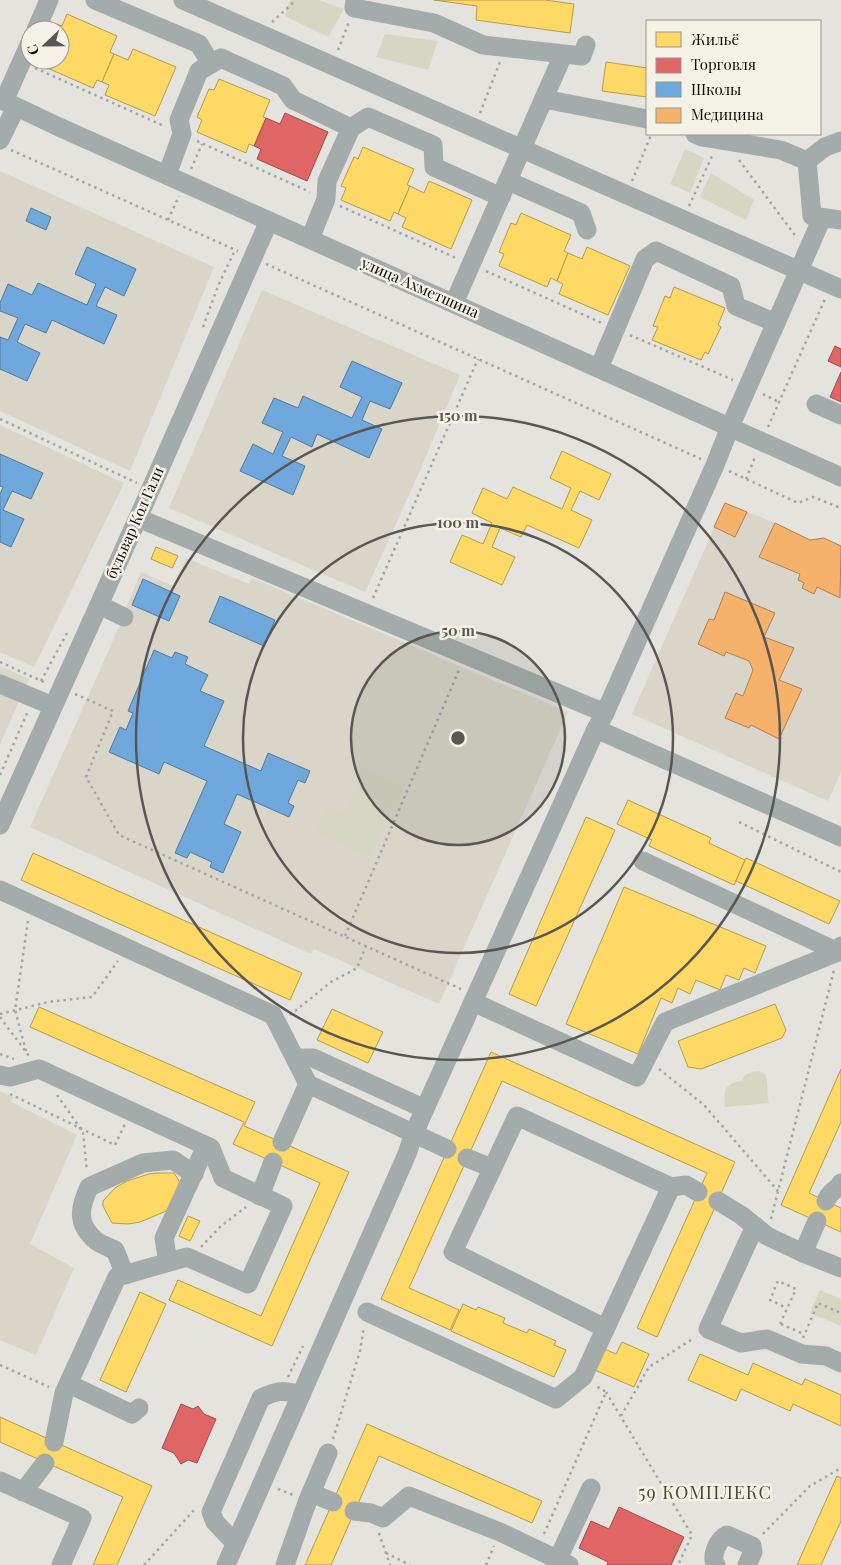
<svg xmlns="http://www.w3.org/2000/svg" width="841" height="1565" font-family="'Playfair Display',serif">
<rect width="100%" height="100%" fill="#e4e3dd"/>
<g fill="#d9d5c9">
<polygon points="0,171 214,267 130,471 0,411"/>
<polygon points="262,290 460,375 418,475 365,592 169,508"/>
<polygon points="0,425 124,483 34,667 0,652"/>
<polygon points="725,503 775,523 810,540 824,538 841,546 841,772 828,801 632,714"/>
<polygon points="186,558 249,584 252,578 568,712 439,1004 314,949 311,954 30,827 127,609 126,608 141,572 173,586"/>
<polygon points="0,666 29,679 0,744"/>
<polygon points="0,1091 13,1097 11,1102 77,1135 30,1244 74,1268 36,1355 0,1340"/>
</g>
<g fill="#d5d7c2">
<polygon points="290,0 319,0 344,9 328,37 285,16"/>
<polygon points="385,34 438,41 428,70 376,57"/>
<polygon points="685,149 704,158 690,193 670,184"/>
<polygon points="711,173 754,200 746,220 700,197"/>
<polygon points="365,770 402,786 383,828 347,812"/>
<polygon points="328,806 382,830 370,857 316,833"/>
<path d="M759,1071L765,1074C769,1084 766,1092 769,1103L725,1107C724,1092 723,1084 741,1081C745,1073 749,1072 759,1071Z"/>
<polygon points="820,1290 841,1299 841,1326 810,1313"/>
</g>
<g fill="#ffd966" stroke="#b69c4a">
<polygon points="434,0 545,0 574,4 570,33 476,20 477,6"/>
<polygon points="67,14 117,36 110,52 114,54 102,82 97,80 93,88 45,67 48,60 60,60 60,30 55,30 57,24 62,26"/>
<polygon points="133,49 176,67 155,116 105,95 109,85 102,82 114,54 128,60"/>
<polygon points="606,62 647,68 647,97 602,91"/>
<polygon points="219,79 270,100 263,117 266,118 254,146 249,144 246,153 197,132 202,120 197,117 209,89 214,90"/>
<polygon points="363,147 414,169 407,185 410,186 398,214 394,212 390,221 341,200 346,188 341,186 354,157 358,159"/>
<polygon points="429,181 472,200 451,249 402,227 406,218 398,214 410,186 424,193"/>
<polygon points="521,213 571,235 564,251 568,253 557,281 551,278 547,287 499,266 504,254 499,252 511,223 516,225"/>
<polygon points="587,247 630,266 608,315 559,294 563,284 557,281 568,253 582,259"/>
<polygon points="674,287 725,308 718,325 721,327 708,354 705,352 701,360 652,340 658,327 653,326 665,296 670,298"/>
<polygon points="562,451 611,474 599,500 580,491 571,510 592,520 579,548 527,525 521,537 500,528 492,547 515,557 502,585 450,562 462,535 483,544 492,523 472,513 483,488 507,499 513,487 562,509 571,488 550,478"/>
<polygon points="156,547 178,556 172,568 151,559"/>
<polygon points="628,800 711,838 709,843 745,860 734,885 649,846 652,840 617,824"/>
<polygon points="586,817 615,830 536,1006 509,994"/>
<polygon points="33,853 302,973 290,1000 21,880"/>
<polygon points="746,858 840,901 829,924 736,881"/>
<polygon points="624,887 766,946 755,973 744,968 739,980 726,975 720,990 696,980 690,994 678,988 672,1003 661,998 638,1054 566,1024"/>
<polygon points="775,1004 786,1030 782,1038 701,1069 688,1067 678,1041"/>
<polygon points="39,1007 255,1102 244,1126 349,1172 272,1346 169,1300 178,1280 261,1316 320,1183 233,1144 244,1122 30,1027"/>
<polygon points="332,1009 383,1032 368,1063 317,1040"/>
<polygon points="491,1052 735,1162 657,1337 637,1328 707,1173 502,1081 409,1288 459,1310 450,1330 381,1299"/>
<polygon points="841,1069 841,1122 809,1193 841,1208 841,1232 781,1205"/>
<polygon points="157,1173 174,1173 178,1179 182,1189 173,1206 164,1212 140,1222 128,1224 112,1223 103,1206 103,1201 115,1188 127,1181 149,1174"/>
<polygon points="188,1216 200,1221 190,1241 179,1236"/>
<polygon points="140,1292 166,1304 126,1392 100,1380"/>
<polygon points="463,1304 476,1310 478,1307 505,1318 503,1323 527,1333 529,1329 556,1341 554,1345 566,1350 554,1377 451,1331"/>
<polygon points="622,1342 649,1354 634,1387 590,1368 600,1347 616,1354"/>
<polygon points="700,1354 748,1375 753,1363 802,1385 805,1379 841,1395 841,1426 793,1404 790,1411 741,1389 736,1401 688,1380"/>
<polygon points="0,1417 152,1486 117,1565 93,1565 123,1497 0,1442"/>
<polygon points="367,1424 542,1501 532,1523 379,1456 331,1565 305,1565"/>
<polygon points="837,1476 841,1478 841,1521 821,1565 797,1565"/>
</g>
<g fill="#e06666" stroke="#a14b4a">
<polygon points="285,113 328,132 307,181 257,159 261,149 254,146 266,118 280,124"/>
<polygon points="835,346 841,349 841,367 828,361"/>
<polygon points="841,372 841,402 830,397"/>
<polygon points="181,1404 193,1409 198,1406 204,1414 216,1419 197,1463 188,1460 181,1464 174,1453 162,1448"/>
<polygon points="619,1507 684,1537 671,1565 607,1565 608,1562 579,1548 591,1521 609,1529"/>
</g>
<g fill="#6fa8dc" stroke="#52799d">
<polygon points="31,208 51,217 46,230 26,221"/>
<polygon points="87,247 136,269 124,296 105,287 96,306 117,315 104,344 52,320 46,333 25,324 17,342 40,353 27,381 0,369 0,337 8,340 18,318 0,311 0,303 8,284 32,295 38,283 87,305 96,284 75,274"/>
<polygon points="352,361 402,383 390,409 370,401 362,420 382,429 369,458 317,434 312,447 291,437 282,456 305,466 293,495 240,471 253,444 273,454 283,432 262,423 274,398 298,408 303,396 352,418 362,397 340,387"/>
<polygon points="0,454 43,473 31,499 12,491 3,510 24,519 11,547 0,542 0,494 3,487 0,486"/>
<polygon points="143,579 180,596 169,621 132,605"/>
<polygon points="220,596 275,620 264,646 209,622"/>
<polygon points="154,650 172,658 175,652 188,657 185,664 208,675 200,691 224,701 204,746 261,771 268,753 310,771 305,783 298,780 288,803 294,806 289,817 237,794 224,824 241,832 223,873 210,867 212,862 190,852 187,858 175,853 207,781 164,762 159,774 109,752 120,727 126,730 133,713 128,711"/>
</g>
<g fill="#f6b26b" stroke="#b0804e">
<polygon points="725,503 747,512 735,537 714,527"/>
<polygon points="775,523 810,540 824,538 841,546 840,598 817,587 814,594 802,588 804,583 798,580 800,574 759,557"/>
<polygon points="725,592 775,613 764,637 794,648 779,680 802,689 779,739 751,725 749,728 725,718 736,693 743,696 753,670 749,661 726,652 724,656 698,644 709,619 714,620"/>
</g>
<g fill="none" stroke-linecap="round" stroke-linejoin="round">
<g stroke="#a1a7a6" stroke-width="2.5" stroke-dasharray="2.5 4" stroke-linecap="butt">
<polyline points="272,22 292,4 293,0"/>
<polyline points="338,50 349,22"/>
<polyline points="35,68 164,126"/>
<polyline points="480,113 500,62"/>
<polyline points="197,141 310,192"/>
<polyline points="11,150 238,251"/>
<polyline points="739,160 797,238"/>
<polyline points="191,169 202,144"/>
<polyline points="632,181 651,135"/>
<polyline points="340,206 456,258"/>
<polyline points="689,206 713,154"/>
<polyline points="168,220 179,196"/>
<polyline points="266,264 701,459"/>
<polyline points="486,271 602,323"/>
<polyline points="203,327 218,286 235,250"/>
<polyline points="630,335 733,380"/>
<polyline points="763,394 779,402"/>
<polyline points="0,419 137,483"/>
<polyline points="768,427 825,299"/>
<polyline points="729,471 798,503 813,497 841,508"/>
<polyline points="746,479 755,457"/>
<polyline points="373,598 478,359"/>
<polyline points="0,662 46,683"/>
<polyline points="41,681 67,633"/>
<polyline points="75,694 113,711 86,777 119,835 461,989"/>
<polyline points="0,775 28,711"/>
<polyline points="739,822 841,872"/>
<polyline points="345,936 459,670"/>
<polyline points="0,1014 48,1002 92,997 118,961"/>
<polyline points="290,1015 331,982 357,968 366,946"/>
<polyline points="0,1017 29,1056"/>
<polyline points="26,1051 15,1010 28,921"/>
<polyline points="0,1054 14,1059"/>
<polyline points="659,1069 704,1105 778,1191"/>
<polyline points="10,1094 115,1145 125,1124"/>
<polyline points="57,1095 83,1132 87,1171"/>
<polyline points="771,1219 834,970"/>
<polyline points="201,1247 221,1226 246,1207"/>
<polyline points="780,1324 796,1289 778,1281 770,1300 787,1308"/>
<polyline points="781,1324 804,1334"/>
<polyline points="803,1338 818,1303 841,1313"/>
<polyline points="0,1365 49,1387"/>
<polyline points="288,1377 303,1346"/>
<polyline points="606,1392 692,1535 678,1565"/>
<polyline points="621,1416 649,1367 694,1338"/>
<polyline points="333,1439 360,1351 364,1327"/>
<polyline points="278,1489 293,1495"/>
<polyline points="379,1533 390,1565"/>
<polyline points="544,1534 606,1392 596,1386"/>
<polyline points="763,1534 810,1486 841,1468"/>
<polyline points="386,1553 410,1565"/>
<polyline points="144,1565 195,1509"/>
<polyline points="486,1565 494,1546"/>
</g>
<g stroke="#a3acab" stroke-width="19">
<polyline points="95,0 199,44 211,64"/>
<polyline points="183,0 841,289"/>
<polyline points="355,0 354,8 434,23 483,45 582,56 586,45"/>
<polyline points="36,30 49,0"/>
<polyline points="0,99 59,127 841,477"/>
<polyline points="544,99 647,119"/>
<polyline points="4,101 30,43"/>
<polyline points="695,134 702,137 781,150 807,161"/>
<polyline points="0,140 16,107"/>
<polyline points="807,161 812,216 841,220"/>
<polyline points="807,161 825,147 841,141"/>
<polyline points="167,175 182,134 179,120 199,71 221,58 283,86 293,100 351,128"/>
<polyline points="508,181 581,213 587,230"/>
<polyline points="310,239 326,199 327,181 351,128 368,117 433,145 434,167 501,197"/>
<polyline points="454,303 563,55"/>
<polyline points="599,368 645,259 656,251 731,286 736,306 776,323"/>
<polyline points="816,404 841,415"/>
<polyline points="138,518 605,713"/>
<polyline points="99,605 124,617"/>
<polyline points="0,684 53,706"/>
<polyline points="596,729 841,837"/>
<polyline points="0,825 138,518 269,221"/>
<polyline points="643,861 838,952"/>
<polyline points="0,890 273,1015 308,1084 447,1149"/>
<polyline points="473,1002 637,1077 665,1022 838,952 841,946"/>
<polyline points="295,1058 313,1058 425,1109"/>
<polyline points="0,1075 10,1077 39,1069 211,1148 223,1178 283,1206 248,1284 187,1257 117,1277 64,1393 54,1442"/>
<polyline points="282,1142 308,1084"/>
<polyline points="467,1158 492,1168"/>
<polyline points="260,1196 273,1162"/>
<polyline points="718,1201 741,1215 767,1236 803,1253 841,1268"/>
<path d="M826,1201C830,1190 837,1191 841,1183"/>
<polyline points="755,1226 708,1329 741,1343 767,1339 802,1354 826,1356 841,1363"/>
<polyline points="803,1253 817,1221"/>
<polyline points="168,1262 164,1238 206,1146"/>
<path d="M125,1275L115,1250C108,1247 99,1244 94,1239C76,1222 80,1207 89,1187L143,1163L173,1160L194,1174"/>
<polyline points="367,1312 556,1399 583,1377 671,1187"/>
<polyline points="605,1328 453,1252 517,1116 671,1187 686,1185 698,1192"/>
<polyline points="69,1384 132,1414 139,1408"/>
<polyline points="0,1481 82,1518 61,1565"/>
<polyline points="23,1492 45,1463"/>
<polyline points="311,1493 333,1502"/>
<polyline points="354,1511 371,1513 383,1518 409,1496 500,1532 569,1565"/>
<path d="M235,1543L215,1522L211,1512L261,1398C278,1390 283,1390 301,1395"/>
<polyline points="558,1559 591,1488"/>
<polyline points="226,1565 407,1154 414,1133 596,729 605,713 715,465 730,427 822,218"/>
<polyline points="285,1565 308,1500 328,1453"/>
<path d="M716,1565C710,1557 718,1539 727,1535L752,1546L753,1552L747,1565"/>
</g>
</g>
<circle cx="458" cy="738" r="107" fill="#585753" fill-opacity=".12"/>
<g fill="none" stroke="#585753" stroke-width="2.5">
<circle cx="458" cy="738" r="107"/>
<circle cx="458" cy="738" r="215"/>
<circle cx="458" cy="738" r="322"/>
</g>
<g text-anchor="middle" stroke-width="5" stroke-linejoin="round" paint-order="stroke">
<g font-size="15" fill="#0d0c09" stroke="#f4f1e7">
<text transform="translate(420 288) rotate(24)" y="5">улица Ахметшина</text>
<text transform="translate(135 523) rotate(-66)" y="5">бульвар Кол Гали</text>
</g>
<g font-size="18" letter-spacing="1" fill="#4b4840" stroke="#f4f1e7">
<text x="705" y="1499">59 КОМПЛЕКС</text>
</g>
</g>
<circle cx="458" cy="738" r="8" fill="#585753" stroke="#f4f1e7" stroke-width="2.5"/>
<g font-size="15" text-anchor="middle" font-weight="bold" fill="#585753" stroke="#f4f1e7" stroke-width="5" stroke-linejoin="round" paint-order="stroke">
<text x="458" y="421">150 m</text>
<text x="458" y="528">100 m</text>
<text x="458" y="636">50 m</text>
</g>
<rect x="646" y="20" width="175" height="115" fill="#f4f1e7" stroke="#98958e"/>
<rect x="656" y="32" width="25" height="15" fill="#ffd966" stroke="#98958e"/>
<text x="691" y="45" font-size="15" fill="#0d0c09">Жильё</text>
<rect x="656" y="58" width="25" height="15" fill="#e06666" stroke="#98958e"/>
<text x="691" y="70" font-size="15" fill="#0d0c09">Торговля</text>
<rect x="656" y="82" width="25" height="15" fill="#6fa8dc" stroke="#98958e"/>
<text x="691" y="95" font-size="15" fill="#0d0c09">Школы</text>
<rect x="656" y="108" width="25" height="15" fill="#f6b26b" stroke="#98958e"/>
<text x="691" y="120" font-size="15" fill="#0d0c09">Медицина</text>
<g transform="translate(45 45) rotate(248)"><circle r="24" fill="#f4f1e7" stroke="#98958e"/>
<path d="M0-4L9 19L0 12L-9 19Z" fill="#585753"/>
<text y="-8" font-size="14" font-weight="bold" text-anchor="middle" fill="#0d0c09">С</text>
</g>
</svg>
